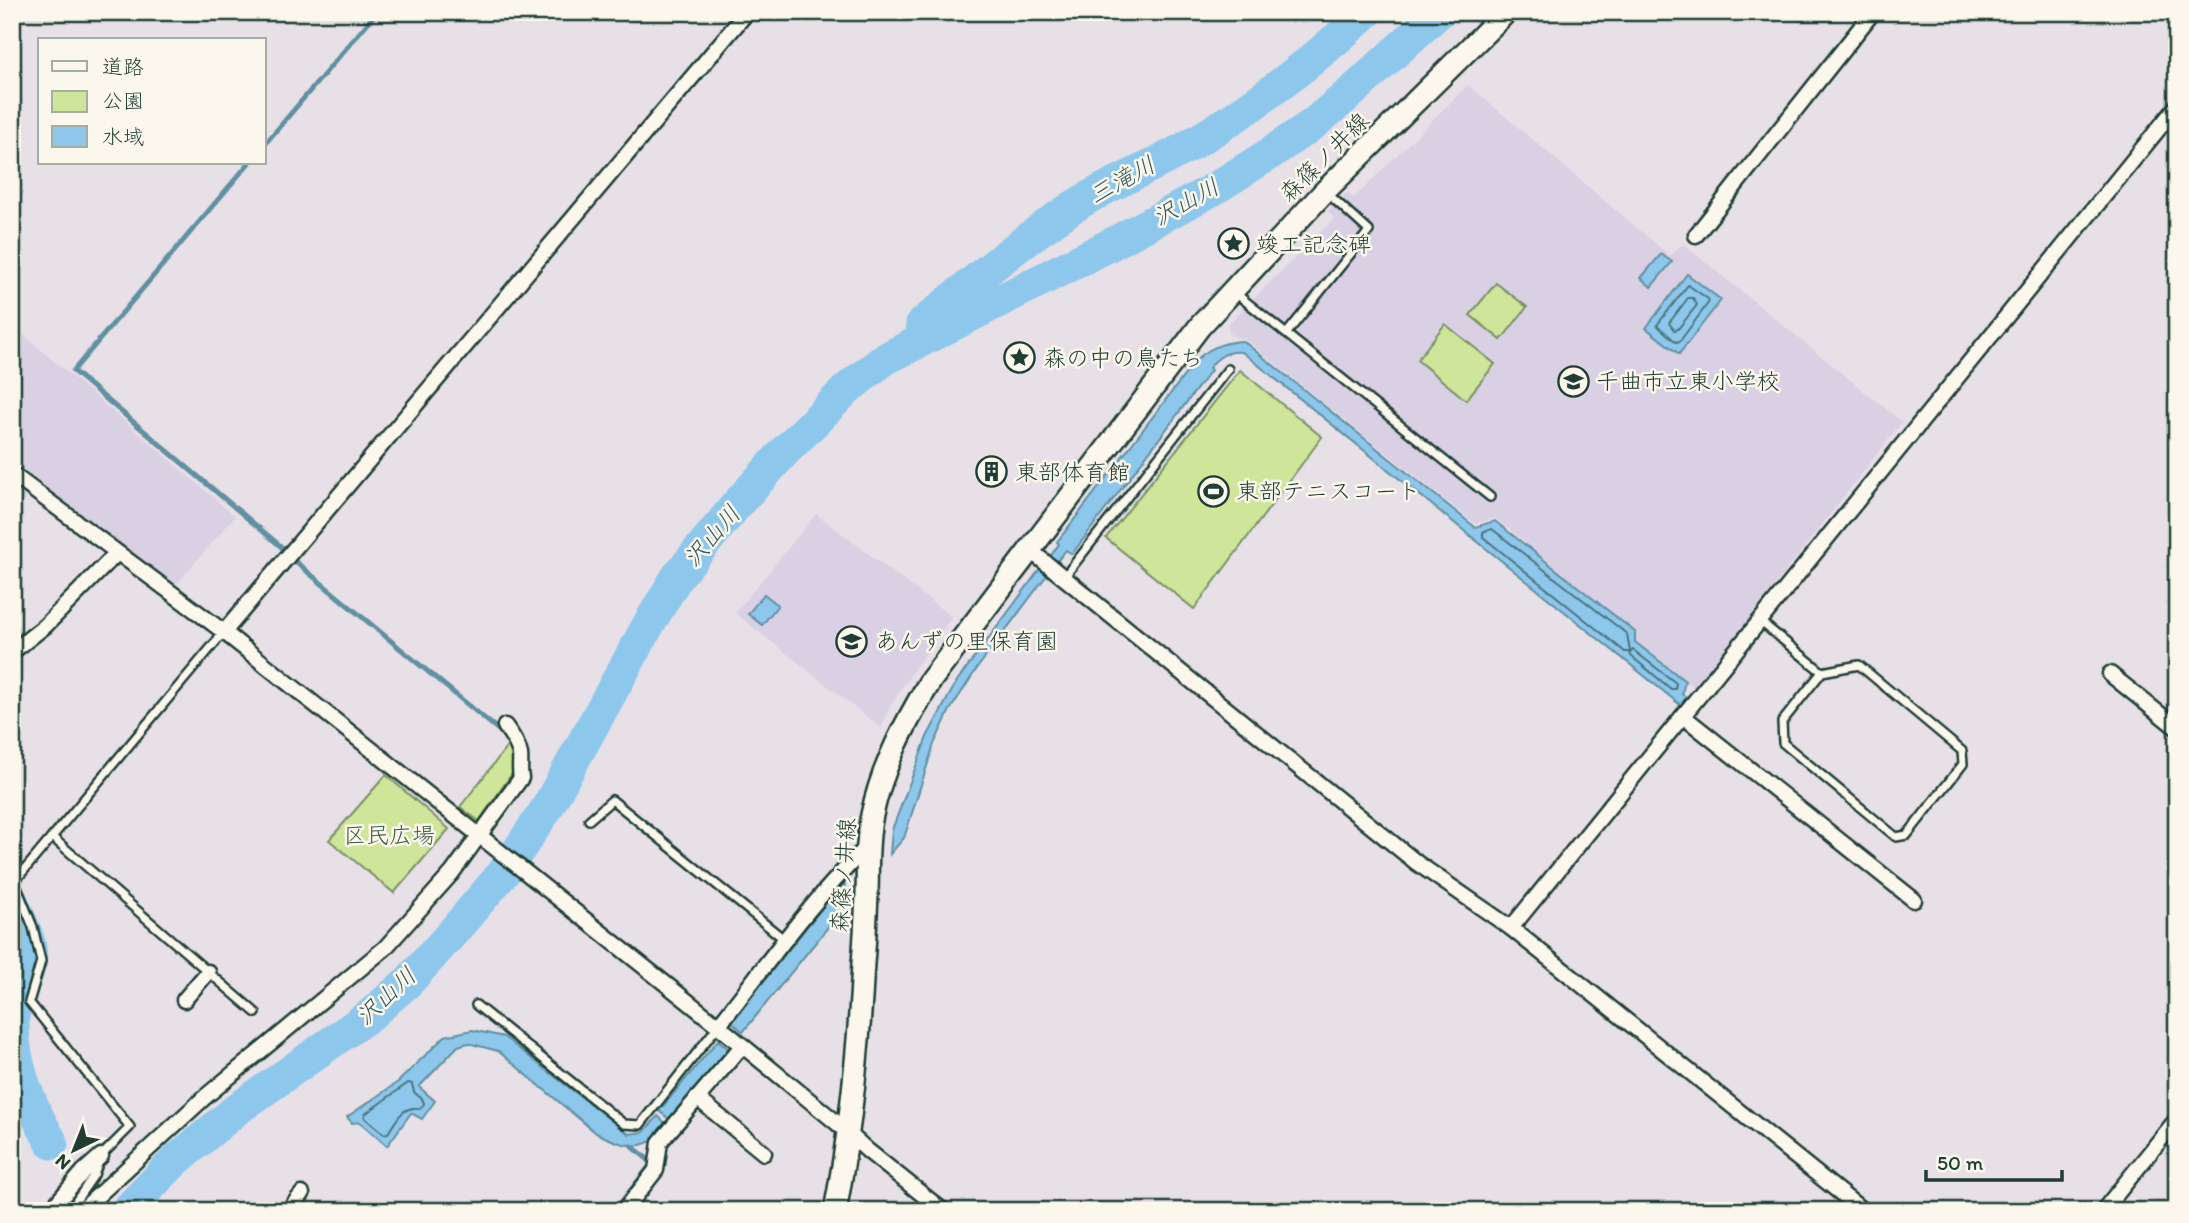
<svg xmlns="http://www.w3.org/2000/svg" width="2189" height="1223" font-family="Itim,'Klee One',sans-serif">
<rect width="100%" height="100%" fill="#e7e0e7"/>
<filter id="ink" filterUnits="userSpaceOnUse"><feTurbulence type="fractalNoise" baseFrequency=".0143" numOctaves="2"/><feDisplacementMap in="SourceGraphic" scale="14" xChannelSelector="R" yChannelSelector="G"/><feConvolveMatrix kernelMatrix="1 2 1 2 8 2 1 2 1" color-interpolation-filters="sRGB"/></filter>
<g filter="url(#ink)">
<g fill="#d9d0e4">
<polygon points="1468,85 1670,256 1683,244 1902,422 1695,688 1635,641 1636,632 1495,518 1475,524 1244,339 1230,335 1228,324 1334,219 1328,211 1347,193 1354,198"/>
<polygon points="12,325 235,516 176,585 12,462"/>
<polygon points="12,484 27,496 12,515"/>
<polygon points="816,514 952,617 917,665 891,705 881,728 735,613"/>
</g>
<g fill="#cfe59a" stroke="#779167" stroke-width="2">
<polygon points="1496,283 1527,307 1501,340 1470,315"/>
<polygon points="1445,324 1495,364 1466,400 1417,360"/>
<polygon points="1240,370 1322,437 1194,609 1106,538"/>
<polygon points="510,743 516,763 513,772 479,821 460,807"/>
<polygon points="386,775 449,829 394,893 329,840"/>
</g>
<g fill="#8dc7ec" stroke="#6190a2" stroke-width="2">
<polygon points="1661,254 1672,262 1651,287 1641,278"/>
<polygon points="1687,274 1721,300 1679,354 1646,328"/>
<path d="M1243,341L1475,527L1495,521L1635,632V642L1685,681L1682,694L1689,699L1683,707L1242,352C1228,350 1217,357 1209,368L1211,370L1072,554L1066,550L1056,563L1049,558L1059,544L1057,542L1197,359C1211,347 1224,342 1243,341Z"/>
<polygon points="1040,569 1047,575 978,667 950,710 934,744 904,838 890,854 892,830 927,737 957,681"/>
<polygon points="764,594 778,605 762,625 748,614"/>
<polygon points="845,879 844,899 836,910 837,916 743,1032 731,1021"/>
<path d="M472,1030L504,1037L629,1134L644,1132L658,1116L670,1128C641,1153 628,1148 596,1133L498,1051L468,1043L458,1046L419,1087L435,1101L422,1119L411,1113L387,1146L360,1122L352,1123L347,1117L398,1082L445,1036Z"/>
<polygon points="718,1040 731,1051 673,1122 659,1111"/>
</g>
<g fill="none" stroke-linecap="round" stroke-linejoin="round">
<g stroke="#4b747e" stroke-width="2">
<polygon points="1688,285 1708,299 1709,302 1680,341 1676,342 1657,325"/>
<polygon points="1688,298 1693,298 1697,305 1678,329 1674,330 1669,323"/>
<polygon points="1492,529 1627,634 1630,652 1625,652 1483,537 1483,532"/>
<polygon points="1633,650 1676,683 1675,689 1671,689 1631,656 1630,653"/>
<path d="M408,1083L412,1084L414,1092L423,1100L424,1104L420,1109C403,1104 396,1121 388,1133L384,1134L365,1118V1114Z"/>
</g>
<g stroke="#6190a2" stroke-width="5">
<polyline points="264,145 377,12"/>
<polyline points="249,163 73,371 284,549"/>
<polyline points="297,563 502,733"/>
<polyline points="614,1211 652,1163 632,1146"/>
</g>
<g stroke="#8dc7ec" stroke-width="33">
<path d="M922,324C970,284 1018,244 1070,209C1105,185 1147,170 1183,149C1250,111 1310,64 1367,12"/>
<path d="M12,901C19,919 34,943 30,963C26,982 13,1000 13,1020C12,1063 30,1106 52,1143"/>
<polyline points="126,1211 175,1161 236,1110 370,1015 409,981 453,932 504,872 547,808 650,622 677,577 738,503 787,449 848,388 885,359 1102,249 1214,189 1268,155 1313,124 1354,90 1439,12"/>
</g>
<defs>
<g id="service">
<polyline points="1234,292 1490,497"/>
<polyline points="1287,333 1369,231 1326,192"/>
<polyline points="1064,577 1228,369"/>
<polyline points="1761,622 1822,672"/>
<polygon points="1859,665 1962,751 1963,764 1907,835 1896,837 1783,743 1782,722 1822,672"/>
<polyline points="589,820 612,800 785,940"/>
<polyline points="52,837 256,1013"/>
<polyline points="12,875 33,927 41,961 29,1002 130,1127 101,1156 94,1175 69,1211"/>
<polyline points="16,880 224,632"/>
<polyline points="476,1005 624,1124 640,1125 718,1026"/>
</g>
<g id="minor">
<polyline points="1696,235 1873,12"/>
<polyline points="12,474 224,632 721,1028 837,1123 868,1151 943,1211"/>
<polyline points="1031,551 1417,863 1511,928 1863,1211"/>
<polyline points="224,632 747,12"/>
<polyline points="12,652 45,626 117,553"/>
<polyline points="2110,674 2177,728"/>
<polyline points="1683,716 1914,900"/>
<polyline points="1511,928 2177,106"/>
<polyline points="184,1000 208,972"/>
<path d="M718,1026C764,968 813,898 867,847"/>
<polyline points="697,1098 764,1153"/>
<polyline points="12,1201 18,1211"/>
<polyline points="50,1211 84,1171 101,1156"/>
<path d="M81,1211L205,1097L385,948L452,873L521,778C519,770 521,762 520,754C518,744 511,734 505,726"/>
<polyline points="288,1211 302,1194"/>
<polyline points="624,1211 656,1170 660,1142 742,1046"/>
<polyline points="2103,1211 2177,1119"/>
</g>
<path id="secondary" d="M835,1211C851,1129 859,1046 863,963C865,940 866,917 867,894C868,868 866,842 872,815C882,766 906,722 931,680L1200,326L1325,191L1506,12"/>
</defs>
<use href="#service" stroke="#1f3d34" stroke-width="12"/>
<use href="#minor" stroke="#1f3d34" stroke-width="19"/>
<use href="#secondary" stroke="#1f3d34" stroke-width="26"/>
<use href="#service" stroke="#fbf7ec" stroke-width="7"/>
<use href="#minor" stroke="#fbf7ec" stroke-width="14"/>
<use href="#secondary" stroke="#fbf7ec" stroke-width="21"/>
</g>
</g>
<defs>
<symbol id="sight-ring" viewBox="-11 -11 22 22"><circle r="9.5" fill="#fbf7ec" stroke="#1f3d34" stroke-width="1.5"/><path d="M0-6L1.8-2.2L6-1.7L2.9 1.2L3.7 5.4L0 3.3L-3.7 5.4L-2.9 1.2L-6-1.7L-1.8-2.2Z" fill="#1f3d34"/></symbol>
<symbol id="school-ring" viewBox="-11 -11 22 22"><circle r="9.5" fill="#fbf7ec" stroke="#1f3d34" stroke-width="1.5"/><path d="M0-5L7-2L0 1L-7-2ZM-4 1L0 2.5L4 1V4Q0 6-4 4Z" fill="#1f3d34"/></symbol>
<symbol id="building-ring" viewBox="-11 -11 22 22"><circle r="9.5" fill="#fbf7ec" stroke="#1f3d34" stroke-width="1.5"/><path d="M-4-6H4V6H1V3H-1V6H-4ZM-2.5-4.3h1.7v1.8h-1.7ZM.8-4.3h1.7v1.8H.8ZM-2.5-1h1.7V.8h-1.7ZM.8-1h1.7V.8H.8Z" fill="#1f3d34"/></symbol>
<symbol id="stadium-ring" viewBox="-11 -11 22 22"><circle r="9.5" fill="#fbf7ec" stroke="#1f3d34" stroke-width="1.5"/><path d="M0-5a6.5 5 0 1 0 0 10a6.5 5 0 1 0 0-10ZM-3.5-1.8h7v3.6h-7Z" fill="#1f3d34"/></symbol>
</defs>
<g fill-rule="evenodd">
<use href="#sight-ring" x="1216" y="226" width="35" height="35"/>
<use href="#sight-ring" x="1002" y="340" width="35" height="35"/>
<use href="#school-ring" x="1556" y="364" width="35" height="35"/>
<use href="#building-ring" x="974" y="454" width="35" height="35"/>
<use href="#stadium-ring" x="1196" y="474" width="35" height="35"/>
<use href="#school-ring" x="834" y="624" width="35" height="35"/>
</g>
<g text-anchor="middle" stroke-width="5" stroke-linejoin="round" paint-order="stroke">
<g font-size="23" fill="#1f3d34" stroke="#fbf7ec">
<text transform="translate(1324 157) rotate(-45)" y="8">森篠ノ井線</text>
<text transform="translate(843 875) rotate(-86)" y="8">森篠ノ井線</text>
</g>
<g font-size="23" fill="#1f3d34" stroke="#fbf7ec" text-anchor="start">
<text x="1256" y="252">竣工記念碑</text>
<text x="1043" y="366">森の中の鳥たち</text>
<text x="1596" y="389">千曲市立東小学校</text>
<text x="1015" y="480">東部体育館</text>
<text x="1236" y="499">東部テニスコート</text>
<text x="875" y="649">あんずの里保育園</text>
</g>
<g font-size="23" fill="#425f48" stroke="#fbf7ec">
<text x="389" y="843">区民広場</text>
</g>
<g font-size="24" font-style="italic" fill="#355959" stroke="#fbf7ec">
<text transform="translate(1122 180) rotate(-29)" y="8">三滝川</text>
<text transform="translate(1186 202) rotate(-29)" y="8">沢山川</text>
<text transform="translate(712 536) rotate(-49)" y="8">沢山川</text>
<text transform="translate(386 996) rotate(-43)" y="8">沢山川</text>
</g>
</g>
<rect width="2189" height="1223" fill="none" stroke="#fbf7ec" stroke-width="42"/>
<rect x="21" y="21" width="2147" height="1181" fill="none" stroke="#1f3d34" stroke-width="2.5" filter="url(#ink)"/>
<rect x="38" y="38" width="228" height="126" fill="#fbf7ec" stroke="#a3ada2" stroke-width="2"/>
<rect x="52" y="61" width="35" height="10" fill="#fbf7ec" stroke="#a3ada2" stroke-width="2"/>
<text x="102" y="74" font-size="21" fill="#1f3d34">道路</text>
<rect x="52" y="91" width="35" height="21" fill="#cfe59a" stroke="#a3ada2" stroke-width="2"/>
<text x="102" y="108" font-size="21" fill="#1f3d34">公園</text>
<rect x="52" y="126" width="35" height="21" fill="#8dc7ec" stroke="#a3ada2" stroke-width="2"/>
<text x="102" y="144" font-size="21" fill="#1f3d34">水域</text>
<g transform="translate(74 1150) rotate(223)" stroke="#fbf7ec" stroke-width="5" paint-order="stroke">
<path d="M0-5L12 26L0 18L-12 26Z" fill="#1f3d34"/>
<text y="-10" font-size="19" font-weight="bold" text-anchor="middle" fill="#1f3d34">N</text>
</g>
<path d="M1926 1170v10h136v-10" fill="none" stroke="#1f3d34" stroke-width="3.5"/>
<text x="1937" y="1170" font-size="21" fill="#1f3d34" stroke="#fbf7ec" stroke-width="5" paint-order="stroke">50 m</text>
</svg>
